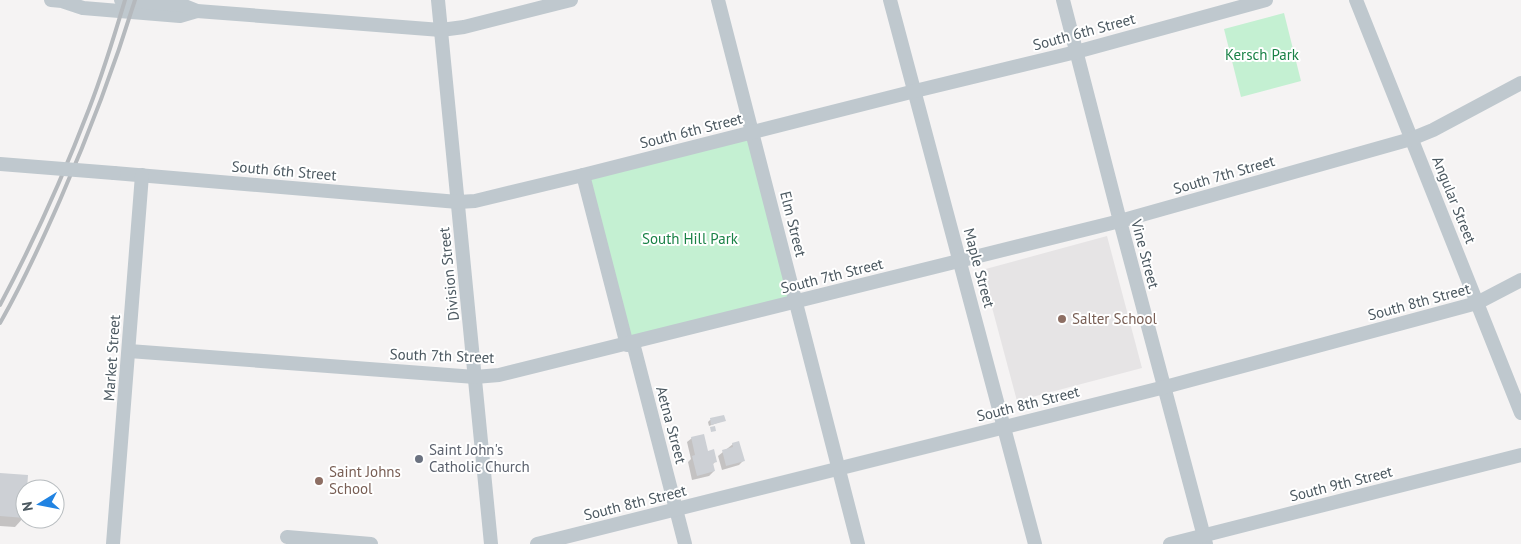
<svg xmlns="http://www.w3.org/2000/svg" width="1521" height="544" font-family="'PT Sans',sans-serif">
<rect width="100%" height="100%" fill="#f5f3f3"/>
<polygon fill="#e6e4e5" points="1107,236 1142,368 1017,401 982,270"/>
<g fill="#c4f0d2">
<polygon points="1284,13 1301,81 1241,97 1224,29"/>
<polygon points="753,132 796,302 627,345 583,175"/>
</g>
<g fill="#0003">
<polygon points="710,420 725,420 709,426 708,422"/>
<polygon points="692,438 715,462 712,465 714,471 709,476 692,480 688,462 691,459 687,442"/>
<polygon points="733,444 743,461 739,465 722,470 718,456"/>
<polygon points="0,475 26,489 24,517 15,527 0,526"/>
</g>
<g fill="#cdd0d5">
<polygon points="724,415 726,421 711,425 710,418"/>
<polygon points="715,426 716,431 711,432 710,427"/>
<polygon points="704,434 708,451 714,449 717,462 713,463 715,471 697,476 692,456 695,455 691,437"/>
<polygon points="739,441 745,461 726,466 722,450 733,447 732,443"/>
<polygon points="0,473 28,475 27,489 25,489 25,518 0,516"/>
</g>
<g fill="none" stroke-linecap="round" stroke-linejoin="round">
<g stroke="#bfc8ce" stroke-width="14">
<polyline points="51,0 62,1 83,8 180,16 197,11"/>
<polyline points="121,0 182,5 197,11 441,30 464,27 571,0"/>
<polyline points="438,0 491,544"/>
<polyline points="718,0 858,544"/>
<polyline points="890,0 1035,544"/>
<polyline points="1063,0 1120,221 1206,544"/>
<polyline points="1356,0 1521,413"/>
<polyline points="114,173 458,202 475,201 583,175 915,91 1076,52 1266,0"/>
<polyline points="583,175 627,345"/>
<polyline points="633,343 685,544"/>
<polyline points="129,351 475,377 499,375 1120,221 1411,139 1433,130 1521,83"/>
<polyline points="287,537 371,544"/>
<polyline points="113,544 142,175"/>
<polyline points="537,544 1165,387 1477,303 1521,280"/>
<polyline points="1170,544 1521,455"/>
</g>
<g stroke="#b5b9bd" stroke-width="4">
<path d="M0,305C33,243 64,174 89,109C103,73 114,37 125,0"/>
<path d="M0,323C23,283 42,241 60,200C89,134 114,68 135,0"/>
</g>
<polyline stroke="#bfc8ce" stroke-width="14" points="0,164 114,173"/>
</g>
<g fill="#8d6e63" stroke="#fff" stroke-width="2">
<circle cx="1062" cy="319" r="5"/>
<circle cx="319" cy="481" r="5"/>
</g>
<circle fill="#6b7280" stroke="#fff" stroke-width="2" cx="419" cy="459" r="5"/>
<g text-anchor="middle" stroke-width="4" stroke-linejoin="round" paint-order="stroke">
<g font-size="15" fill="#4b5860" stroke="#fff">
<text transform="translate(1084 32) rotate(-15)" y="5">South 6th Street</text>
<text transform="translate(691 131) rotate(-14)" y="5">South 6th Street</text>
<text transform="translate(284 171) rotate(5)" y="5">South 6th Street</text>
<text transform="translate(1224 175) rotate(-16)" y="5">South 7th Street</text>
<text transform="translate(1454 200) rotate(68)" y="5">Angular Street</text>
<text transform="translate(793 224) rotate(76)" y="5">Elm Street</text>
<text transform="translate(1145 254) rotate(75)" y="5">Vine Street</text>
<text transform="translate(979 268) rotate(75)" y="5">Maple Street</text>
<text transform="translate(449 274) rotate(-96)" y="5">Division Street</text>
<text transform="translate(832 276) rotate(-14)" y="5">South 7th Street</text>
<text transform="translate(1419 302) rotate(-15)" y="5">South 8th Street</text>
<text transform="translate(442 356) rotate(2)" y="5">South 7th Street</text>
<text transform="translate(112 358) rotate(-86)" y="5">Market Street</text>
<text transform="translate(1028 404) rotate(-14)" y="5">South 8th Street</text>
<text transform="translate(671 425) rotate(75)" y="5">Aetna Street</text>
<text transform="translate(1341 484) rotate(-14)" y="5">South 9th Street</text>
<text transform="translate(635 503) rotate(-14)" y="5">South 8th Street</text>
</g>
<g font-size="15" fill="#1a8247" stroke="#fff">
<text x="1262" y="60">Kersch Park</text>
<text x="690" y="244">South Hill Park</text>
</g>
<g font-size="15" fill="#785e54" stroke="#fff" text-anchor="start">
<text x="1072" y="324">Salter School</text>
<text x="329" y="477">Saint Johns<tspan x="329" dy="17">School</tspan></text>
</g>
<g font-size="15" fill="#5b616d" stroke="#fff" text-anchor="start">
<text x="429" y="455">Saint John's<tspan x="429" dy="17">Catholic Church</tspan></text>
</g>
</g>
<g transform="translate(40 504) rotate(260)"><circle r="24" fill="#ffffff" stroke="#b7bcbf"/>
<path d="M0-4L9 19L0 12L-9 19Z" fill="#2083e2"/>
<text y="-8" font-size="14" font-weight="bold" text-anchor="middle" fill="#4b5860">N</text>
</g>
</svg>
